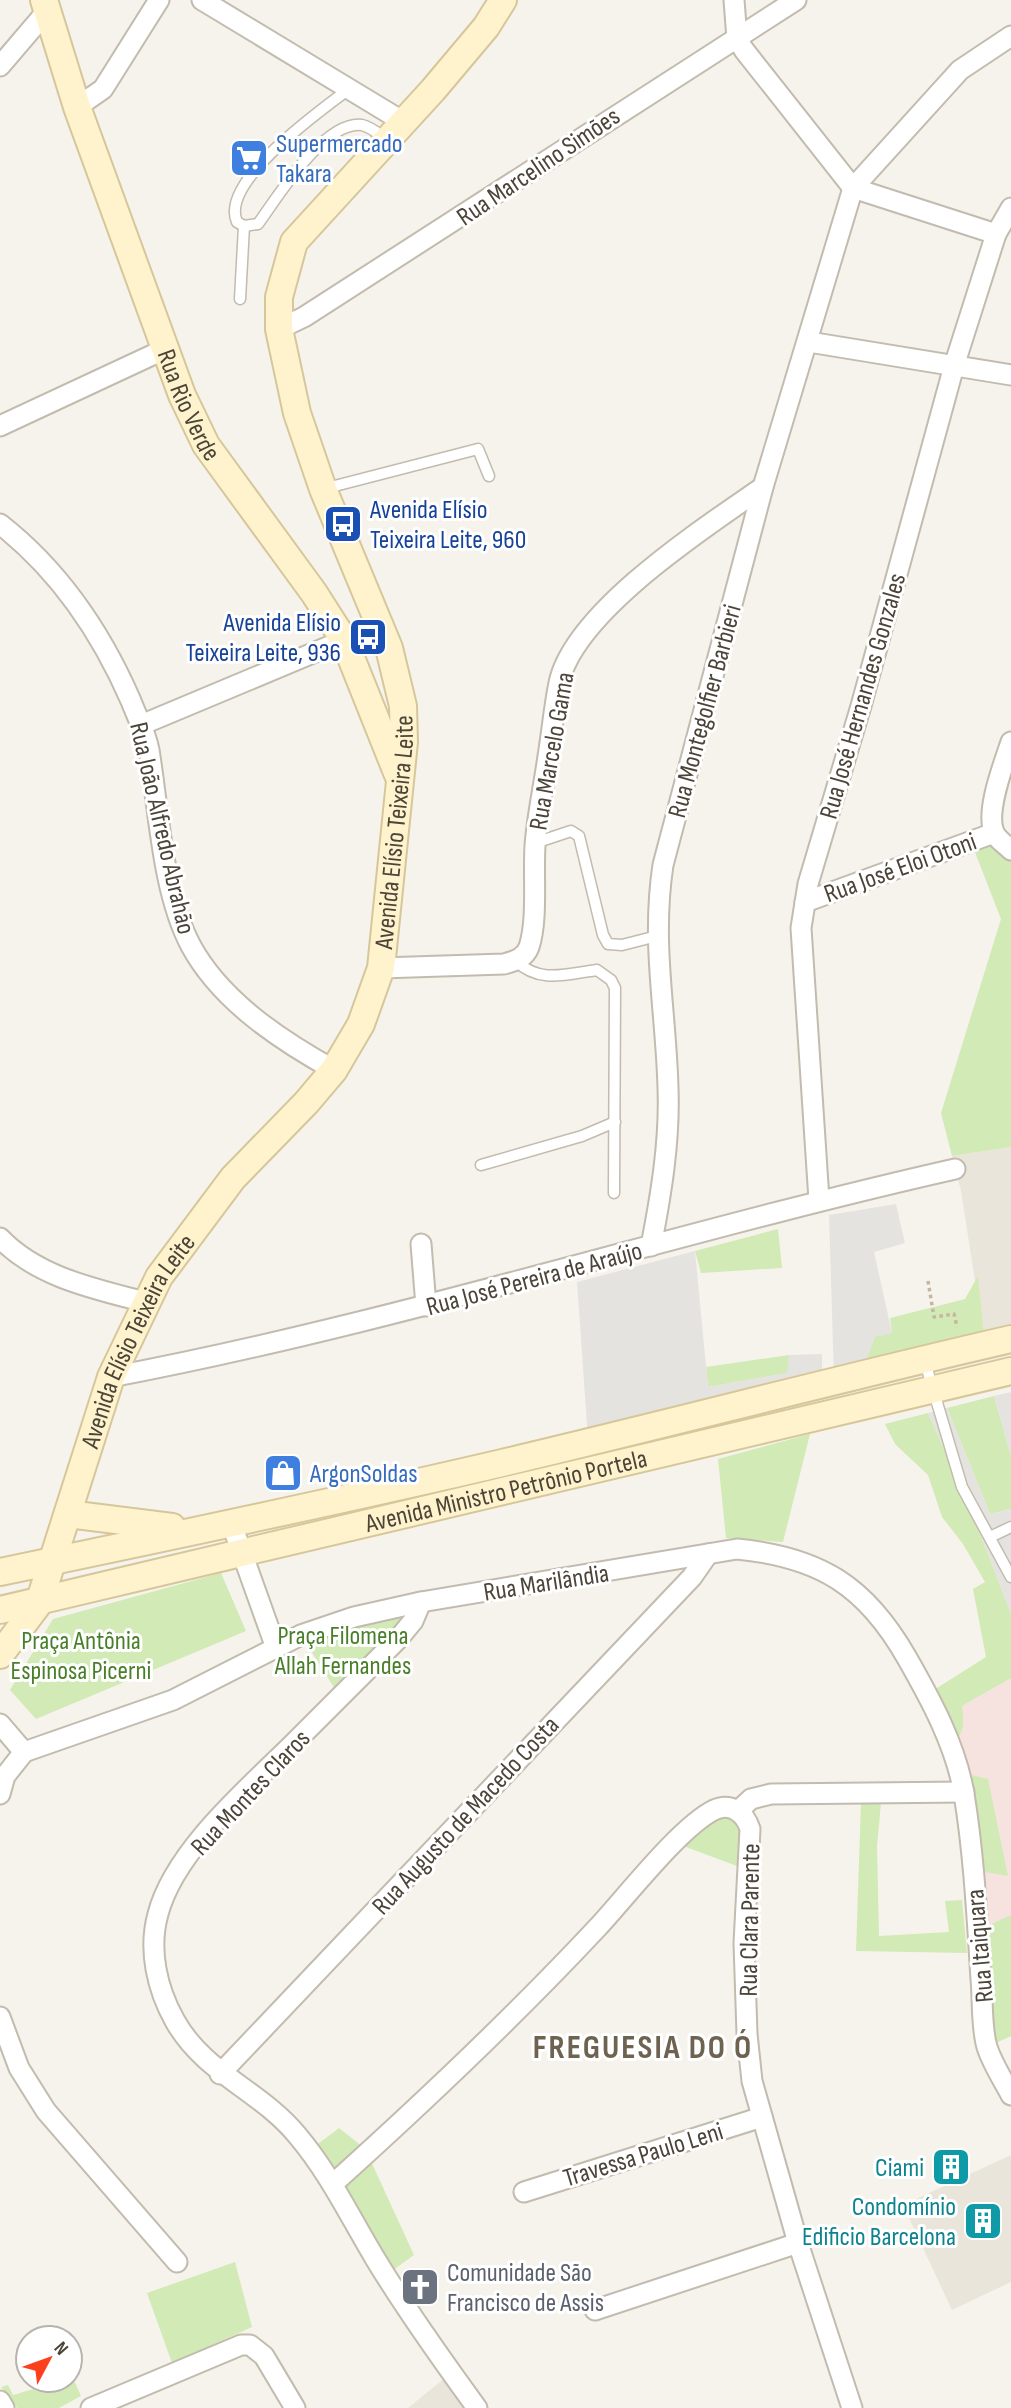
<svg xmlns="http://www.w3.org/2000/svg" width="1011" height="2408" font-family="'Sofia Sans Condensed',sans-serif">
<rect width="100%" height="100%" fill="#f6f3ec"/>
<g fill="#eae5da">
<polygon points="1011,1147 1011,1339 985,1345 961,1191 952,1156"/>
<polygon points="1011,2155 1011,2282 952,2310 903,2205"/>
<polygon points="446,2377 466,2408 408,2408"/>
</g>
<polygon fill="#f6e3e0" points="1011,1678 1011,2036 987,2047 951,1745 962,1706"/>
<g fill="#d2eab5">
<polygon points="994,833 1011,849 1011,1147 952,1156 941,1113 1001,919 971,842"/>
<polygon points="778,1229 782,1268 701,1273 695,1251"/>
<polygon points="978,1276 985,1345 861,1373 875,1336 892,1333 890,1318 965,1299"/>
<polygon points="789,1355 788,1373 708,1387 706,1367"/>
<polygon points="994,1396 1011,1456 1011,1509 990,1514 947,1408"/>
<path d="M928,1413L970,1507L1011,1614V1678L962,1706C964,1722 965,1734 951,1745L926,1695L986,1657L973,1589L985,1582L963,1544L942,1517L928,1475L895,1444L885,1424Z"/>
<polygon points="810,1434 783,1542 726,1538 718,1459"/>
<polygon points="221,1573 246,1631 36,1719 10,1690 53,1619"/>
<polygon points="421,1602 340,1697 301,1635"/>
<polygon points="959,1772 988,1779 1008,1876 973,1870"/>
<polygon points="861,1803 881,1803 877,1846 879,1936 949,1932 945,1901 962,1900 967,1953 856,1951"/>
<polygon points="716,1812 743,1820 745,1869 678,1844"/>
<polygon points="1011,1915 1011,2036 987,2047 978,1930"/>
<polygon points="339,2128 363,2147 339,2169 327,2167 314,2147"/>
<polygon points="369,2157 414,2255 389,2273 337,2181"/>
<polygon points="235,2262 252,2327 172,2363 147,2293"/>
<polygon points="70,2371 81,2396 59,2408 17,2408 1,2387 8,2385 13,2395 47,2385 46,2380 70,2380"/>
</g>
<g fill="#e5e3e0">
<polygon points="896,1204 905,1243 874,1252 892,1333 875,1337 861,1373 588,1439 577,1282 695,1251 708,1387 787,1373 789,1355 822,1354 822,1368 834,1379 829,1215"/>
<polygon points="1011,1392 1011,1456 994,1396"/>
<polygon points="947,1408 990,1514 1011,1509 1011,1614 970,1507 928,1413"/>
</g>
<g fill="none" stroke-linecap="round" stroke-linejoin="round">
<defs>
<g id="lane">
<path d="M349,89C320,111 219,182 237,222L244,226L258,224C277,198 324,120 362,125C371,127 379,134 386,139"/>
<polyline points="240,299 244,226"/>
<polyline points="323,489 478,449 489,476"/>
<polyline points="535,843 571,831 579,836 603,935 608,944 622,945 657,936"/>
<path d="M516,961C540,984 566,974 597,970L611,980L615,988L614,1193"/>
<polyline points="481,1165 582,1136 615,1122"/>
<polyline points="925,1362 962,1487 1011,1577"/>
<polyline points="990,1537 1011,1527"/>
</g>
<g id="street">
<polyline points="202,0 402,121"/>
<polyline points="734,0 737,39 744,50 853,188 996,234"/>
<polyline points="0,66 47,11"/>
<polyline points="77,107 103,89 159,0"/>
<polyline points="279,329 304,317 796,0"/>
<polyline points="809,342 1011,375"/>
<polyline points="0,426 163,350"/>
<path d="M0,524C60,571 101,632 131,701C137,717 146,733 149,750C159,811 162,892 191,946C221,1001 280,1040 334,1070"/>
<polyline points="141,725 344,640"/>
<path d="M1011,742C1004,763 984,814 995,834C998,840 1006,845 1011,850"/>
<polyline points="805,902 994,833"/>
<path d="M381,968L504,964C515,961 525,958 529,947C538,920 533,875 535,846C537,816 544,786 548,756C552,732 554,707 559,683C574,612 704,528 763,487"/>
<polyline points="819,1200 801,928 808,884 861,706 954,366 996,234 1011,208"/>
<path d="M0,1238C37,1277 95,1289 145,1302"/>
<polyline points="421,1244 426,1306"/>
<path d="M651,1246C661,1195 670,1141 668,1088C666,1010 651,944 663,865L763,487L853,188L960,70L1011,36"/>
<path d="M111,1377C396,1323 672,1233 955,1169"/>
<polyline points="232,1525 276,1648"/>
<path d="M421,1602L413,1621L399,1638C363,1674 327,1710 291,1746C246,1790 174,1852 158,1914C148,1950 157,1989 175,2021C204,2073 261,2091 297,2135C330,2174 350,2217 376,2260C407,2311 442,2360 477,2408"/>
<polyline points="0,1724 24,1752"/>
<path d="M24,1752L173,1700L301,1635L354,1617L421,1602L737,1549C820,1557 866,1586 907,1658C931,1700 956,1746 964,1794C974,1855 977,1917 981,1979C983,2000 981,2027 987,2047C992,2063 1003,2080 1011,2095"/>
<polyline points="0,1794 5,1776 24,1752"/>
<polyline points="738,1811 751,1799 771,1794 964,1792"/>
<polyline points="0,2017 19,2068 46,2111 177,2262"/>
<polyline points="220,2074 692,1577 708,1554"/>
<path d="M334,2183C425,2101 514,2017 598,1927C626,1897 680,1827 714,1810C731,1802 745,1813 750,1829L744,1943L747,2034L752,2081L798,2243L852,2408"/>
<polyline points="524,2192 762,2117"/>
<polyline points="595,2310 798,2243"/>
<polyline points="0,2401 4,2408"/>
<polyline points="91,2408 241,2345 250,2345 264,2356 295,2408"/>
</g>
<g id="secondary">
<path id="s1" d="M44,0L77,107L182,395L206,445L314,593L344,640L398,775"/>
<polyline points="68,1514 172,1527"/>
<path d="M0,1572C168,1537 335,1502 502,1463C672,1423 841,1378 1011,1339"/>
<path id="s2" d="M0,1610L1011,1371"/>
<path id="s3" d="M0,1655L39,1603L111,1377L159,1277L233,1178L306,1103L334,1070L361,1024L381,968L404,742L403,706L389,648L323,489L297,413L279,329V297L294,242L433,90L486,27L503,0"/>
</g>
</defs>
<use href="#lane" stroke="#c2bbae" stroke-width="13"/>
<use href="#street" stroke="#c2bbae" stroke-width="23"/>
<use href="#secondary" stroke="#d6c79b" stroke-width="30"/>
<polyline stroke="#c4b79f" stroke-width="3.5" stroke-dasharray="3.5 3.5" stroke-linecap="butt" points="928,1281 934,1317 954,1314 957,1327"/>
<use href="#lane" stroke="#fff" stroke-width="10"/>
<use href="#street" stroke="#fff" stroke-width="19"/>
<use href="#secondary" stroke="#fff3cd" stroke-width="26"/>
</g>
<defs>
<symbol id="supermarket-square" viewBox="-11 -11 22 22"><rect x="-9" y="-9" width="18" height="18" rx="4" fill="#3f7fe0" stroke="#fff"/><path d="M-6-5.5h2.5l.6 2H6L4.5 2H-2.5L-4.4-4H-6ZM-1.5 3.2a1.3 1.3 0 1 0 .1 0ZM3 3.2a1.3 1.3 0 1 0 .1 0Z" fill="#fff"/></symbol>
<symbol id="bus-square" viewBox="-11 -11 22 22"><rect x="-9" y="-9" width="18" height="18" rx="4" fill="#1a4fb4" stroke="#fff"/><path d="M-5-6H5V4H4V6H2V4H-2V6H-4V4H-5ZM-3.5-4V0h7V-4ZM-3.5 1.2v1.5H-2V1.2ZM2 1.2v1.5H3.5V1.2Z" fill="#fff"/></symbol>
<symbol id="shop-square" viewBox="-11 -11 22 22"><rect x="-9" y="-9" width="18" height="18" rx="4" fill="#3f7fe0" stroke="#fff"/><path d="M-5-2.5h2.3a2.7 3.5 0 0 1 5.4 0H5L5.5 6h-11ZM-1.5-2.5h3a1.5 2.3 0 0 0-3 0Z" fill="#fff"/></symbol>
<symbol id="building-square" viewBox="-11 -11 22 22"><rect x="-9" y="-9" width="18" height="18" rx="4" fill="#0f9aa8" stroke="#fff"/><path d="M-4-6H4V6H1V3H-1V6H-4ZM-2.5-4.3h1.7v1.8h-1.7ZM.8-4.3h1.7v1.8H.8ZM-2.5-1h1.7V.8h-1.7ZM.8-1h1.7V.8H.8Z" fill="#fff"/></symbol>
<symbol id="church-square" viewBox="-11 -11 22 22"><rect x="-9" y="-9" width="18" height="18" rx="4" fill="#6b7280" stroke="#fff"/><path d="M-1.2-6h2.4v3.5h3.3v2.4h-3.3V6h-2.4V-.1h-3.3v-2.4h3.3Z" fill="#fff"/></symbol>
</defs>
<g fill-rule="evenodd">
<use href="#supermarket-square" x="227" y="136" width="44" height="44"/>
<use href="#bus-square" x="321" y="502" width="44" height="44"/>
<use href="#bus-square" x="346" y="615" width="44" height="44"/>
<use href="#shop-square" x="261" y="1451" width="44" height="44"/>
<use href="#building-square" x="929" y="2145" width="44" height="44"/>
<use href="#building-square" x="961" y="2199" width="44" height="44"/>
<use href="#church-square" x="398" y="2265" width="44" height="44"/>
</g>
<g text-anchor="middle" stroke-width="6" stroke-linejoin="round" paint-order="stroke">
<g font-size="26" fill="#366cbe" stroke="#fff" text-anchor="start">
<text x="276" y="152">Supermercado<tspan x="276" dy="30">Takara</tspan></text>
<text x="310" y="1482">ArgonSoldas</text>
</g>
<g font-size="26" fill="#4b4439" stroke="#fff">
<text transform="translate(538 166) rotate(-34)" y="9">Rua Marcelino Simões</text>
<text dy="9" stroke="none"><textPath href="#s1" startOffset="430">Rua Rio Verde</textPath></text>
<text transform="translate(862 696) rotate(-74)" y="9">Rua José Hernandes Gonzales</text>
<text transform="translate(704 711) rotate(-75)" y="9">Rua Montegolfier Barbieri</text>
<text transform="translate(551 751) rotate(-80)" y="9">Rua Marcelo Gama</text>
<text transform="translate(163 828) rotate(77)" y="9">Rua João Alfredo Abrahão</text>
<text dy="9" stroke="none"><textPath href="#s3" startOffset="934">Avenida Elísio Teixeira Leite</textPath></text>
<text transform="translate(900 867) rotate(-20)" y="9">Rua José Eloi Otoni</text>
<text transform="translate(534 1278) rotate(-15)" y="9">Rua José Pereira de Araújo</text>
<text dy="9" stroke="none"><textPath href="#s3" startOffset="346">Avenida Elísio Teixeira Leite</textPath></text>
<text dy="9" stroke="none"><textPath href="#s2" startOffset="520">Avenida Ministro Petrônio Portela</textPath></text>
<text transform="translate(546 1582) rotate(-9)" y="9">Rua Marilândia</text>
<text transform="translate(250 1792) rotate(-47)" y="9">Rua Montes Claros</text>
<text transform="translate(465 1815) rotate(-47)" y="9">Rua Augusto de Macedo Costa</text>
<text transform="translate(749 1920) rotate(-89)" y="9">Rua Clara Parente</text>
<text transform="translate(979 1946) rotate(-95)" y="9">Rua Itaiquara</text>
<text transform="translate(643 2154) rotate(-17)" y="9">Travessa Paulo Leni</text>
</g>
<g font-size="26" fill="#164399" stroke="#fff" text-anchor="start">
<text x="370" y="518">Avenida Elísio<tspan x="370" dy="30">Teixeira Leite, 960</tspan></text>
<text x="341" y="631" text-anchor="end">Avenida Elísio<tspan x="341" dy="30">Teixeira Leite, 936</tspan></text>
</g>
<g font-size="26" fill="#4a7f2a" stroke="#fff">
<text x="343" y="1644">Praça Filomena<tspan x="343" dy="30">Allah Fernandes</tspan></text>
<text x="81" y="1649">Praça Antônia<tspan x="81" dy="30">Espinosa Picerni</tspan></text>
</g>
<g font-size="26" fill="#0d838f" stroke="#fff" text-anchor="end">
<text x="924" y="2176">Ciami</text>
<text x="956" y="2215">Condomínio<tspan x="956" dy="30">Edificio Barcelona</tspan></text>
</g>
<g font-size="26" fill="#5b616d" stroke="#fff" text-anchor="start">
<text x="447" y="2281">Comunidade São<tspan x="447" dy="30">Francisco de Assis</tspan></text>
</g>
<g font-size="33" font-weight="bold" letter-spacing="2" fill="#6e6250" stroke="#fff">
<text x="643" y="2058">FREGUESIA DO Ó</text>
</g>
</g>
<g transform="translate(49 2359) rotate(49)"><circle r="33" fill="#ffffff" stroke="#b7b4b0" stroke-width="2"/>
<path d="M0-5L12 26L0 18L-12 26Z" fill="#fc3f1d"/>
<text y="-10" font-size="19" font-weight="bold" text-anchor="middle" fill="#4b4439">N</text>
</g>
</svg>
